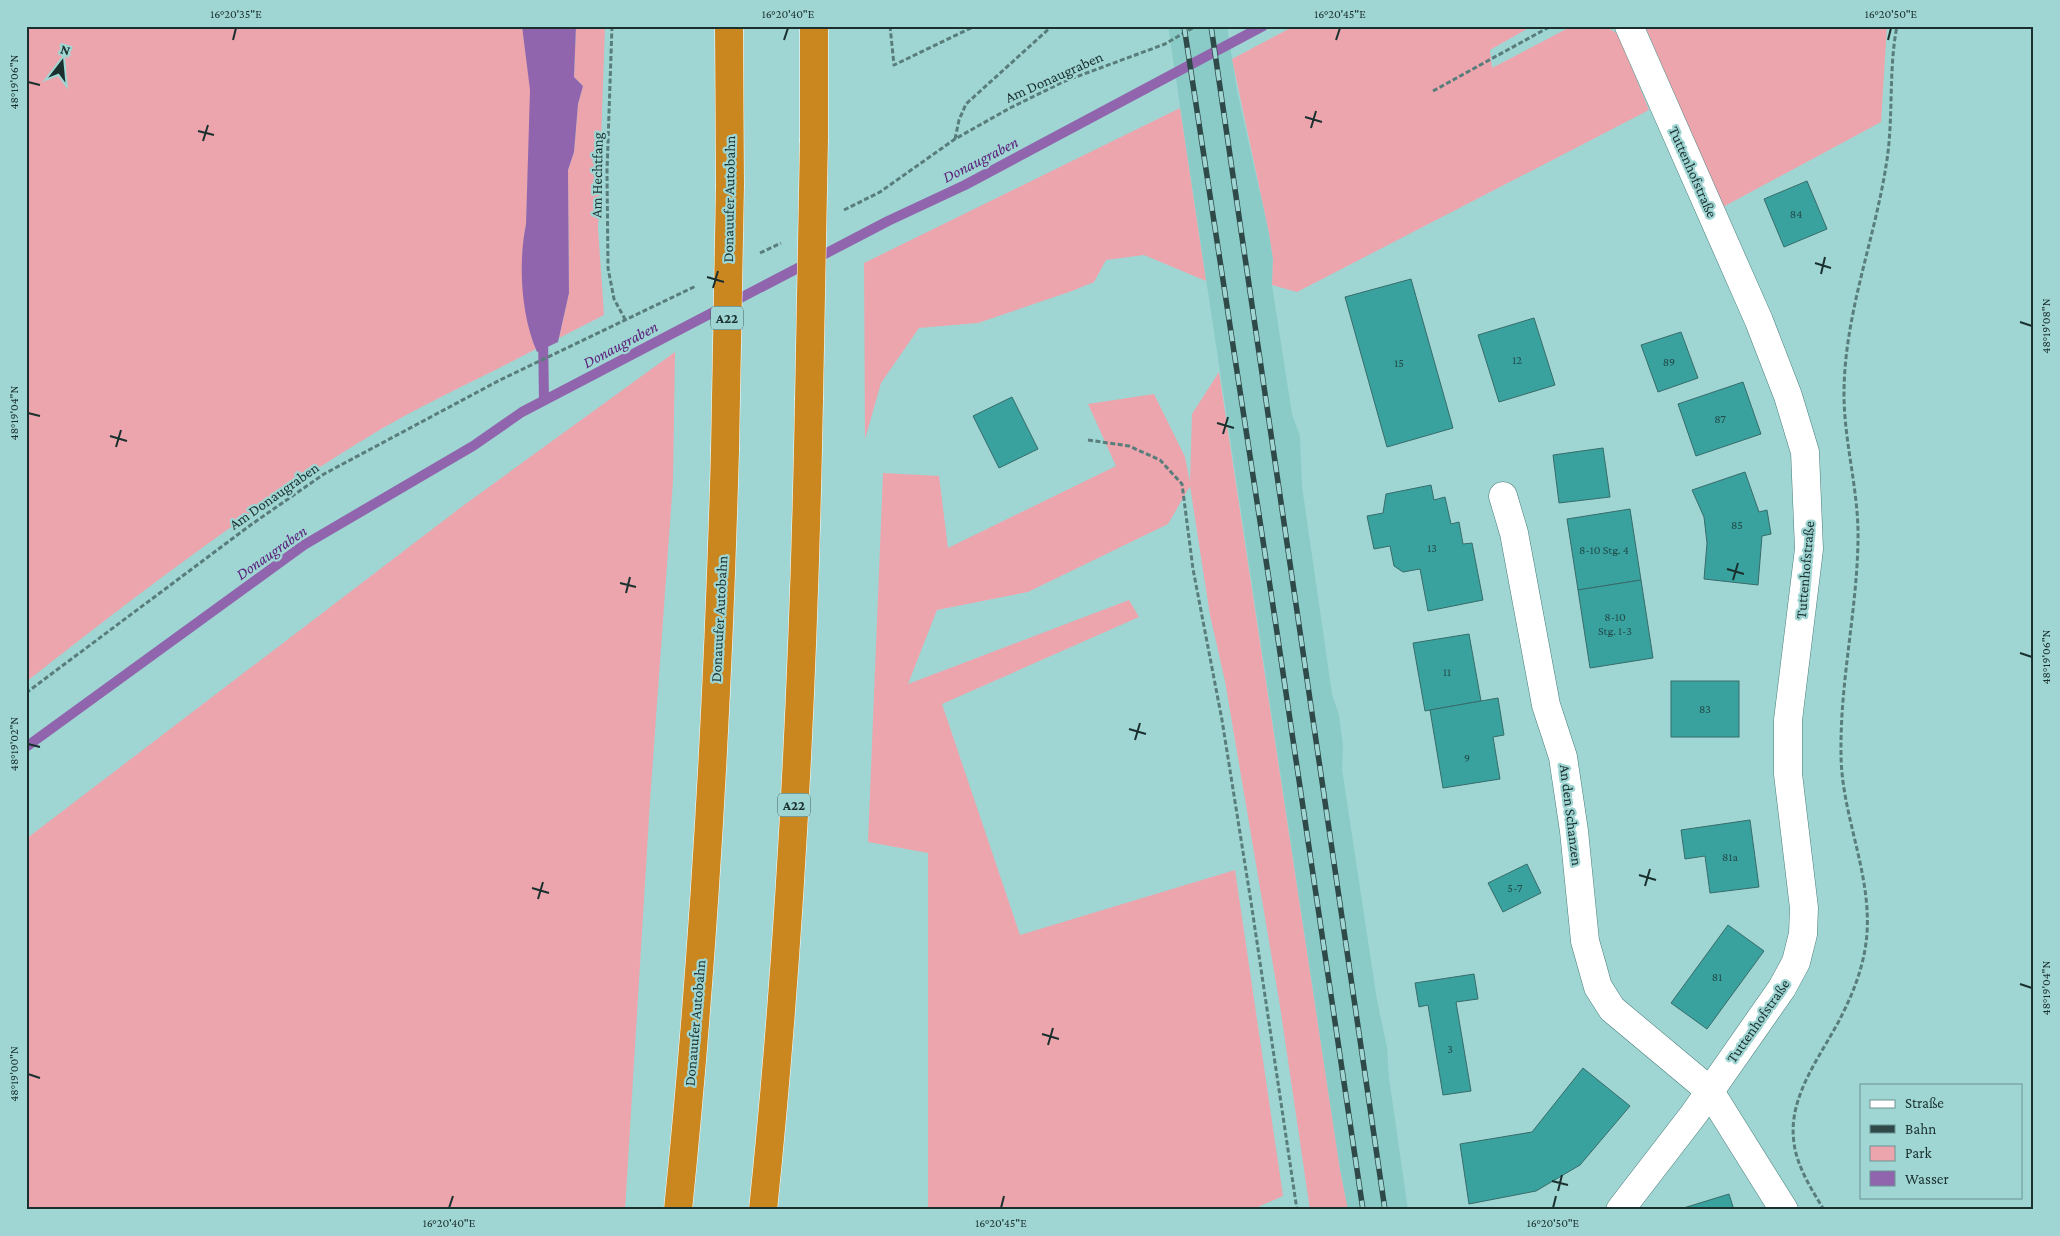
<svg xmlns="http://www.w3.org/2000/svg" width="2060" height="1236" font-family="'Crimson Pro',serif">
<rect width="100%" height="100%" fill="#9fd6d3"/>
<polygon fill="#8acbc7" points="1168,26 1227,26 1237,90 1269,233 1273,259 1272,285 1292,414 1300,436 1302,486 1332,694 1339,715 1343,746 1342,769 1377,1000 1387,1047 1389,1078 1408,1210 1348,1210 1340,1170"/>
<g fill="#eda5ad">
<path d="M26,26H522L531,91L526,224C519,261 522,315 536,349C485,376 431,400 381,429C256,504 140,592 26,682Z"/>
<polygon points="576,26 605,26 598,228 604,315 559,338 569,293 568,170 574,152 578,104 583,86 574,77"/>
<polygon points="1294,26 1532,26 1490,50 1492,68 1572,26 1605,26 1618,34 1649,110 1297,292 1272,285 1273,259 1269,233 1232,59"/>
<polygon points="1645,26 1887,26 1881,122 1723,207"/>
<polygon points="1180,108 1206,281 1144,255 1106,260 1094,282 1072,291 978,323 919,328 881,383 865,439 864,263"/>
<polygon points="675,352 673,481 650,801 625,1210 26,1210 26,839 464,505"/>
<polygon points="1219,372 1340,1170 1348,1210 1310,1210 1280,1006 1225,681 1210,615 1190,486 1168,524 1028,592 937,610 908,684 1129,600 1139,617 942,704 1020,935 1235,870 1283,1196 1251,1210 928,1210 928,853 868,842 883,473 939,476 948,548 1116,466 1088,404 1154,394 1185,457 1190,482 1192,414"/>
</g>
<path fill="#9165ad" d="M522,26H576L574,77L583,86L578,104L574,152L568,170L569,293L558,342L537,352C521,315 518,264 526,224L530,90Z"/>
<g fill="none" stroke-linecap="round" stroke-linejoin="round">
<g stroke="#9165ad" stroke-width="10">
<polyline points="543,337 544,400"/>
<polyline points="26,747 304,545 473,446 522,412 888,221 965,185 1263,26"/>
</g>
</g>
<g fill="#39a29e" stroke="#376c6a">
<polygon points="1807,181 1827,229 1784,247 1764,199"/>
<polygon points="1411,279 1453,428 1387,447 1345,297"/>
<polygon points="1534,318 1555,385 1499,402 1478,335"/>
<polygon points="1681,332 1698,378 1658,392 1641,345"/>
<polygon points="1743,382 1761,434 1696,456 1678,404"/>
<polygon points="1012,397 1038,449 999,468 973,416"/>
<polygon points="1603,448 1610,497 1559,503 1553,455"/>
<polygon points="1745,472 1759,512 1767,510 1771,534 1762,536 1758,585 1704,579 1707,543 1704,517 1692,490"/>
<polygon points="1431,485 1434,500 1445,497 1451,524 1459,522 1463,544 1472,543 1483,600 1428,611 1420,569 1403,572 1394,566 1390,546 1374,549 1367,516 1383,513 1386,494"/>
<polygon points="1630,509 1641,580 1578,590 1567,519"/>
<polygon points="1641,580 1653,658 1590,668 1578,590"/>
<polygon points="1469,634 1481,701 1425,711 1413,643"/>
<rect x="1671" y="681" width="68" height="56"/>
<polygon points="1498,698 1504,735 1493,737 1500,779 1443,788 1430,710"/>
<polygon points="1750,820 1759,887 1710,893 1705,856 1685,859 1681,830"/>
<polygon points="1527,864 1541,893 1503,912 1488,883"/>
<polygon points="1728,925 1764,951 1707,1029 1671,1003"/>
<polygon points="1474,974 1478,999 1456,1002 1471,1091 1443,1095 1428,1005 1419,1007 1415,983"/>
<polygon points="1583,1068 1630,1106 1580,1165 1536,1191 1469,1204 1460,1144 1532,1132"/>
<polygon points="1729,1194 1734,1210 1677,1210"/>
</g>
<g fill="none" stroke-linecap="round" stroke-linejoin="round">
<defs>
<g id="street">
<polyline points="1503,496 1514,533 1546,705 1563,757 1574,831 1585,941 1598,987 1612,1009 1709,1090 1784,1210"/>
<polyline points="1620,1210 1694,1114 1782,988 1796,962 1803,934 1804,908 1788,774 1788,720 1809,549 1805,452 1788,396 1759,321 1629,26"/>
</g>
<g id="highway">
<polyline points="729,26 730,185"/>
<polyline points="814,26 814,139"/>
<path d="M678,1210C704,957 718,704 725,450"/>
<path d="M763,1210C791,941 804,671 809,400"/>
</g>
</defs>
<use href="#street" stroke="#487e7b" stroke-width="29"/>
<use href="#highway" stroke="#fff" stroke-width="29"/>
<g stroke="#587d7b" stroke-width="3" stroke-dasharray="5 2.5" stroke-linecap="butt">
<polyline points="612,26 607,171 608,268 614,299 626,321"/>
<polyline points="890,26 894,65 975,26"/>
<polyline points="1433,91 1551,26"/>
<polyline points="955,139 959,120 966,104 1052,26"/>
<polyline points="844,210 880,192 955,139 1010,108 1065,81 1165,44 1196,26"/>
<polyline points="760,253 781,243"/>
<polyline points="1088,440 1129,446 1160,460 1182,484 1193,569 1222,720 1251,902 1297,1210"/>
<polyline points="26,693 252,524 324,474 500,380 696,286"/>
<path d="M1824,1210C1812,1190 1797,1167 1794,1143C1787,1096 1822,1055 1842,1015C1855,989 1865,962 1867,933C1871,871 1841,814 1841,753C1840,681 1857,611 1858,540C1859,491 1844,443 1844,394C1844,316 1874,242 1886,166C1894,120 1888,72 1897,26"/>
</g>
<use href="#street" stroke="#fff" stroke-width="28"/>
<use href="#highway" stroke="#ca8720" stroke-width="28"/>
<defs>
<g id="rail">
<polyline points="1184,26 1275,619 1363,1210"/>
<polyline points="1211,26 1385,1210"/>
</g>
</defs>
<use href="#rail" stroke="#2e4948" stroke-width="5.5"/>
<use href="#rail" stroke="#9fd6d3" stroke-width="4" stroke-dasharray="11" stroke-linecap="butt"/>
<defs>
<g id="highway-bridge">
<polyline points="809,400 814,139"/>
<polyline points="725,450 730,185"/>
</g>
</defs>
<use href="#highway-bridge" stroke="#fff" stroke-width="29" stroke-linecap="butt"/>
<use href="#highway-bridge" stroke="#ca8720" stroke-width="28"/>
</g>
<path fill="none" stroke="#1a302f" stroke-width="2" d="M233,40L236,28M784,40L788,28M1336,40L1340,28M1888,40L1891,28M28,82L40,85M1305,117L1322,122M1311,128L1316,111M198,131L214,135M203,141L208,125M1815,263L1831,268M1821,274L1825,257M707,277L724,282M713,288L718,271M2020,322L2032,326M28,413L40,416M1217,423L1234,428M1223,434L1228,417M110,436L127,441M116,447L121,430M1727,569L1744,574M1733,580L1738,563M620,583L636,587M626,593L630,577M2020,653L2032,657M1129,729L1146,734M1135,740L1140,723M28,744L40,747M1639,875L1656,880M1645,886L1650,869M532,888L549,893M538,899L543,882M2020,984L2032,988M1042,1034L1059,1039M1048,1045L1053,1028M28,1074L40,1078M1552,1181L1568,1185M1558,1191L1562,1175M449,1208L453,1196M1001,1208L1004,1196M1553,1208L1556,1196"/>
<g text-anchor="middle" stroke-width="4.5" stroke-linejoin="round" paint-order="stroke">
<g font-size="12" fill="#224c4b">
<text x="1796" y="218">84</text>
<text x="1517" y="364">12</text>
<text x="1669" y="366">89</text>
<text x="1399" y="367">15</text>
<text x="1720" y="423">87</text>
<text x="1737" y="529">85</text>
<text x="1432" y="552">13</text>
<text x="1604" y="554">8-10 Stg. 4</text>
<text x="1615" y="621">8-10<tspan x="1615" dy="14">Stg. 1-3</tspan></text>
<text x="1447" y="676">11</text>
<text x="1705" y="713">83</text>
<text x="1467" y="762">9</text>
<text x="1730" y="861">81a</text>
<text x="1515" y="892">5-7</text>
<text x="1717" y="981">81</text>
<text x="1450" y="1053">3</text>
</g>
<g fill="#9fd6d3" stroke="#426260" stroke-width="1">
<rect x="711" y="306.5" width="32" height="23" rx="4"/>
<rect x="778" y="793.5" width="32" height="23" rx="4"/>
</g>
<g font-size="14" font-weight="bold" fill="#1a302f">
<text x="727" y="323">A22</text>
<text x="794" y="810">A22</text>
</g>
<g font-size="15" fill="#1a302f" stroke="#9fd6d3">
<text transform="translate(1054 77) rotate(-24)" y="5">Am Donaugraben</text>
<text transform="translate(1693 172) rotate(66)" y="5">Tuttenhofstraße</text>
<text transform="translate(597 175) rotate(-89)" y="5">Am Hechtfang</text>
<text transform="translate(729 199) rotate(-89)" y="5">Donauufer Autobahn</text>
<text transform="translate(274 496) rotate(-35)" y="5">Am Donaugraben</text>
<text transform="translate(1805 570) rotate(-85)" y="5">Tuttenhofstraße</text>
<text transform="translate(719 619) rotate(-87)" y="5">Donauufer Autobahn</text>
<text transform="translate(1571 815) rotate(83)" y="5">An den Schanzen</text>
<text transform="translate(1758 1021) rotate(-55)" y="5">Tuttenhofstraße</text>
<text transform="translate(695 1023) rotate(-85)" y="5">Donauufer Autobahn</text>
</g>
<g font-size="16" font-style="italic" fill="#5c217b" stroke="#9fd6d3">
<text transform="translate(980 159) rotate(-27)" y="6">Donaugraben</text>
<text transform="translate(620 344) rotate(-28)" y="6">Donaugraben</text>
<text transform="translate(271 552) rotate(-35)" y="6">Donaugraben</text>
</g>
</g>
<rect width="2060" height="1236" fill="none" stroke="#9fd6d3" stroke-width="55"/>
<rect x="1860" y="1084" width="162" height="115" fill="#9fd6d3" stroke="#6a9491"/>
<rect x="1870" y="1100" width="25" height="8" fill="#ffffff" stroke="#6a9491"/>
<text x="1905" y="1108" font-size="15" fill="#1a302f">Straße</text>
<rect x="1870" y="1125" width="25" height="8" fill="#2e4948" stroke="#6a9491"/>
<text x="1905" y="1134" font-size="15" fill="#1a302f">Bahn</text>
<rect x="1870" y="1146" width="25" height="15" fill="#eda5ad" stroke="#6a9491"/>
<text x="1905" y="1158" font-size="15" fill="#1a302f">Park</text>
<rect x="1870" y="1171" width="25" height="15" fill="#9165ad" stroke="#6a9491"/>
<text x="1905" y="1184" font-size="15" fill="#1a302f">Wasser</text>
<g transform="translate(62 62) rotate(16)" stroke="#9fd6d3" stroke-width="4" paint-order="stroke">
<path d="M0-4L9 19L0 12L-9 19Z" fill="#1a302f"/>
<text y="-8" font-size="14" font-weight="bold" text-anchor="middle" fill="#1a302f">N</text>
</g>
<rect x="28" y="28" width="2004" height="1180" fill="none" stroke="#1a302f" stroke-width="2"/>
<g font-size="12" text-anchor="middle" fill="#1a302f">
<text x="236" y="18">16°20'35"E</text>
<text x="788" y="18">16°20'40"E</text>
<text x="1340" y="18">16°20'45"E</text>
<text x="1891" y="18">16°20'50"E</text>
<text transform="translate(14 82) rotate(-90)" y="4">48°19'06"N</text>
<text transform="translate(2046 326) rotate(-90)" y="4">48°19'08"N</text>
<text transform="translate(14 413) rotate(-90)" y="4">48°19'04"N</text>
<text transform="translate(2046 657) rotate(-90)" y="4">48°19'06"N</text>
<text transform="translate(14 744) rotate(-90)" y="4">48°19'02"N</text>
<text transform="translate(2046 988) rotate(-90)" y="4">48°19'04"N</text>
<text transform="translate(14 1074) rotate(-90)" y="4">48°19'00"N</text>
<text x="449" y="1227">16°20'40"E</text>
<text x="1001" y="1227">16°20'45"E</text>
<text x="1553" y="1227">16°20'50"E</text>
</g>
</svg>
